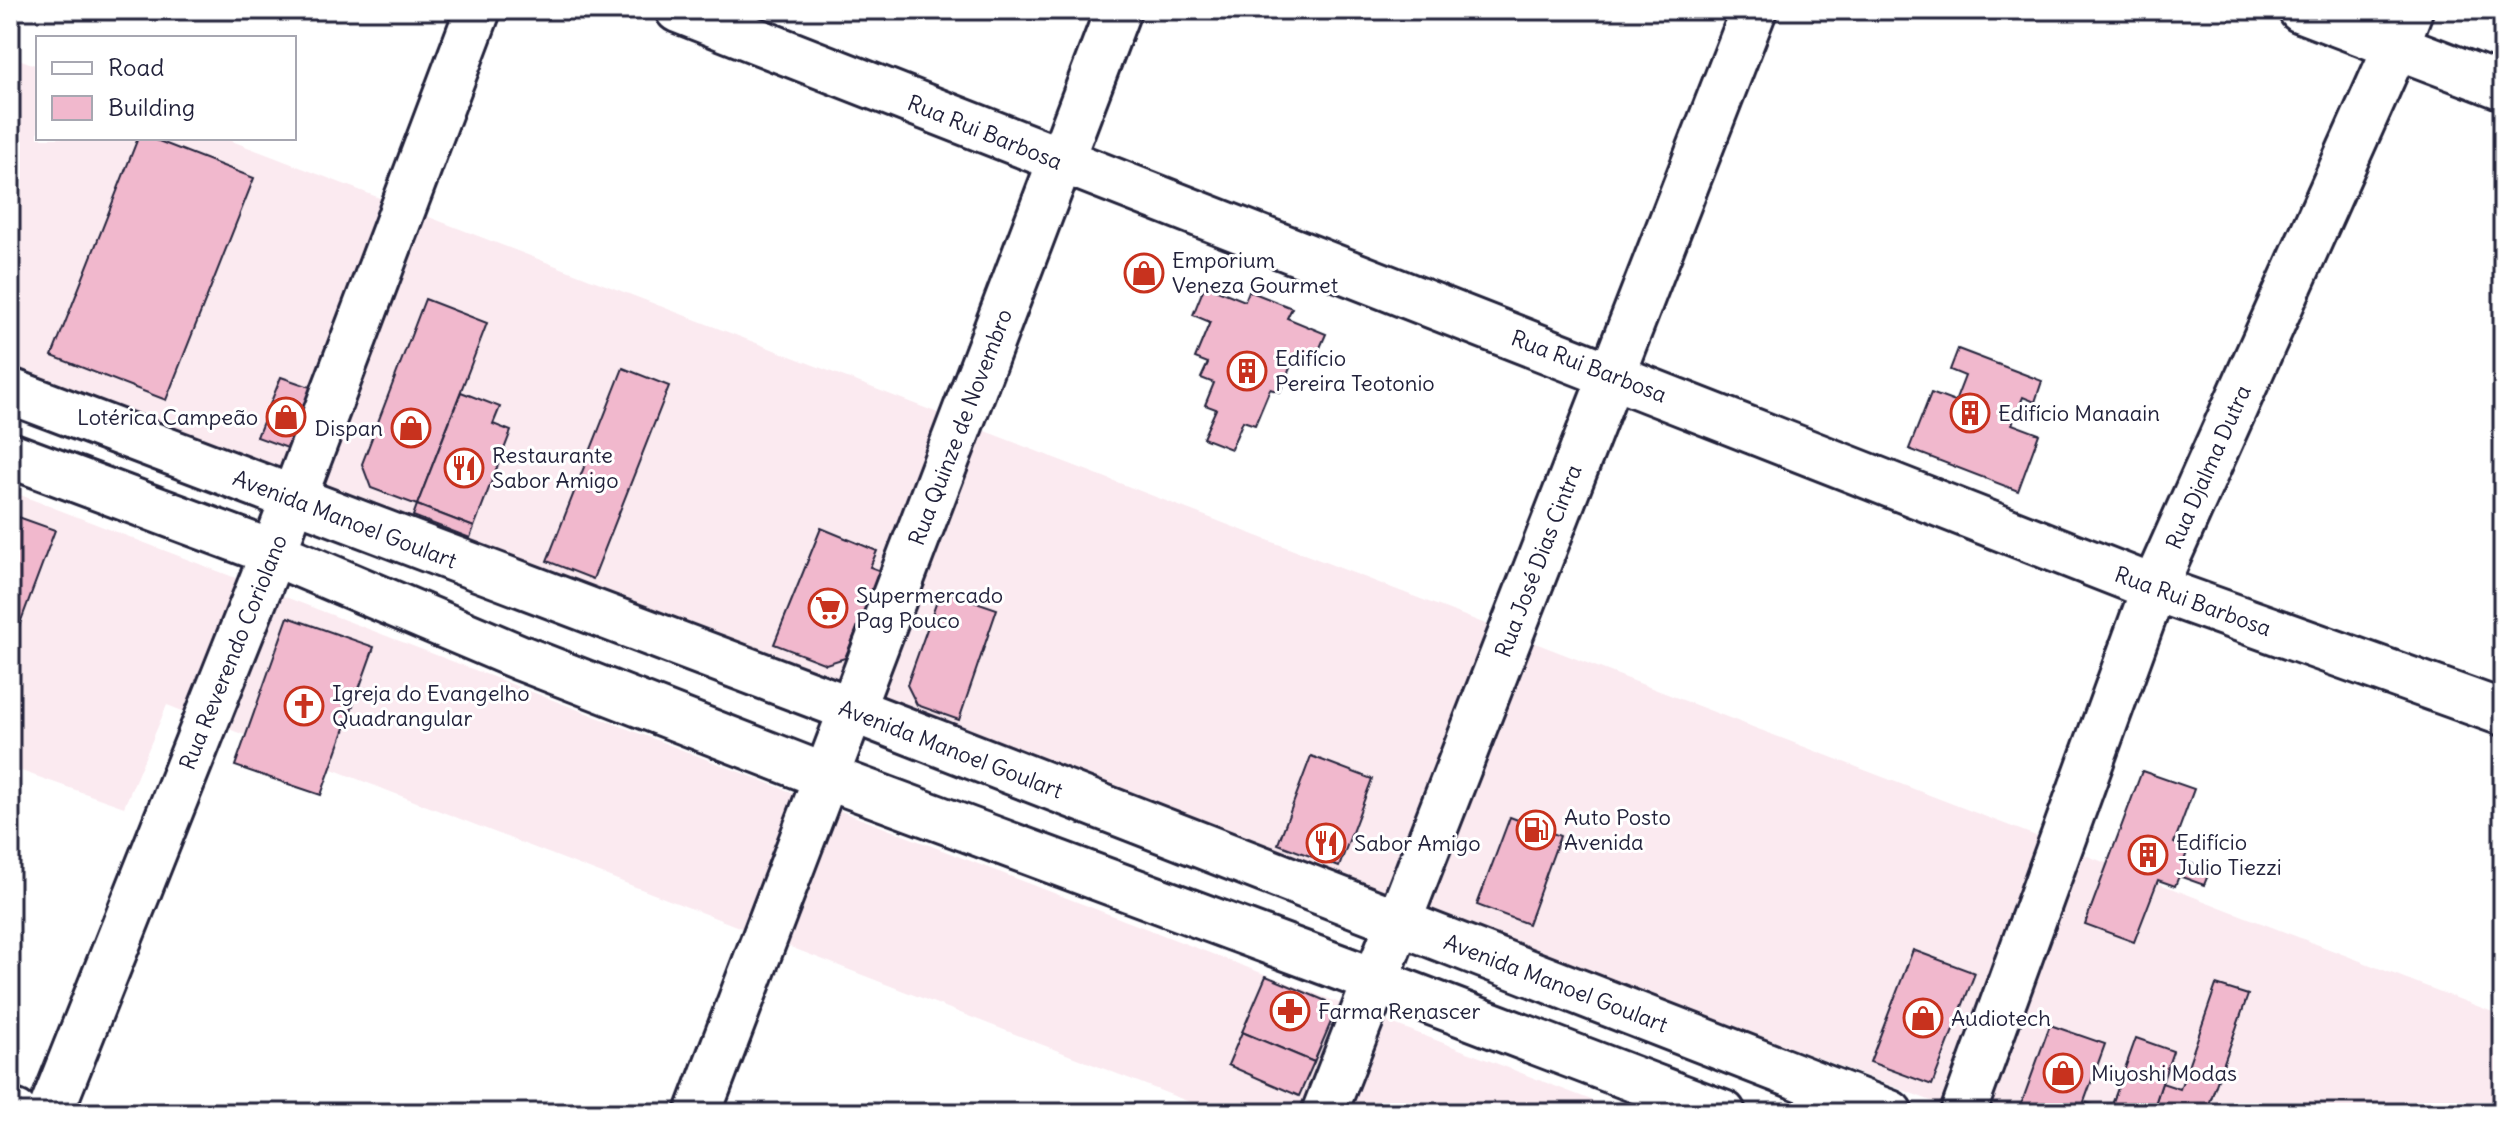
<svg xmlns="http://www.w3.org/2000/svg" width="2513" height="1123" font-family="Delius,sans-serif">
<rect width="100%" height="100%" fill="#fff"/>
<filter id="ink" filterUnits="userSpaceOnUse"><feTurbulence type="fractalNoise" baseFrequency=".0125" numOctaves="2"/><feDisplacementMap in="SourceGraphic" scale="16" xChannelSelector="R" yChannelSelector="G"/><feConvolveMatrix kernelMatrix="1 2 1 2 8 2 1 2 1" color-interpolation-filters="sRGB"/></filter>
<g filter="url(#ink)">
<g fill="#fbeaf0">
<polygon points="10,56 38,66 38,138 224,138 2503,1016 2503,1113 1963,1113 10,370"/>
<polygon points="10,491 1625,1113 1218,1113 167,705 124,807 10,767"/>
</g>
<g fill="#f1b8cd" stroke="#22223b" stroke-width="2">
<polygon points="138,138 151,138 254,178 166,400 52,356"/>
<polygon points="1205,285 1245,301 1249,291 1292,308 1287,318 1326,334 1313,364 1295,356 1280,392 1270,389 1255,425 1243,421 1231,449 1203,438 1216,409 1205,405 1214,383 1201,378 1208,363 1195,358 1210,322 1193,315"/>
<polygon points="425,299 487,323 417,505 371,488 362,464"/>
<polygon points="1958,349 2042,381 2035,402 2023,397 2012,424 2039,434 2018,491 1909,449 1931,393 1955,402 1965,376 1950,370"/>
<polygon points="623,368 669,386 593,579 547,561"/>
<polygon points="281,377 316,389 293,450 257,437"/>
<polygon points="461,392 500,407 493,424 511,431 474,527 417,505"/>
<polygon points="417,505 474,527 470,538 413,516"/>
<polygon points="10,514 55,530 13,642 10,641"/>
<polygon points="821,528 877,551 870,567 881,571 845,658 826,664 774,644"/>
<polygon points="941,590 997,609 959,720 917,705 907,685"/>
<polygon points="288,617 374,647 321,795 235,766"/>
<polygon points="1311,756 1372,779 1339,867 1278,844"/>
<polygon points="2142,771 2194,789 2174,843 2188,849 2184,861 2210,870 2204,885 2179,876 2175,886 2158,880 2134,942 2085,924"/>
<polygon points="1510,817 1560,836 1528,924 1477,905"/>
<polygon points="1913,950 1975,973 1932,1085 1870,1062"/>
<polygon points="1266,976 1326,1001 1331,1022 1314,1062 1242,1032"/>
<polygon points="2216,985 2248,995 2206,1113 2152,1113 2162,1083 2180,1089"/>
<polygon points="2050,1025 2105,1044 2084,1102 2110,1111 2109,1113 2018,1113"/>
<polygon points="1242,1032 1314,1062 1299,1096 1228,1065"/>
<polygon points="2136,1038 2173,1051 2162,1083 2152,1113 2109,1113"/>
</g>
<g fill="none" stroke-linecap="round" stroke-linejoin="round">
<defs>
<g id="street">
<polyline points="678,10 2154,588 2503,713"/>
<polyline points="2301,10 2503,87"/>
<polyline points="10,1111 16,1113"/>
<polyline points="50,1113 273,553 478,10"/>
<polyline points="698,1113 1118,10"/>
<polyline points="1324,1113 1754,10"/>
<polyline points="1963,1113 2154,588 2396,47 2410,10"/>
</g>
<g id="secondary">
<polyline points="10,391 853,710 1890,1113"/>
<polyline points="10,455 273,553 521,658 827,777 1376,981 1723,1113"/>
</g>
</defs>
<use href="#street" stroke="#22223b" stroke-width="50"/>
<use href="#secondary" stroke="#22223b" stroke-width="50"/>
<use href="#street" stroke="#fff" stroke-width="44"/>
<use href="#secondary" stroke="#fff" stroke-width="44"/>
</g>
</g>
<defs>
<symbol id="shop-ring" viewBox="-11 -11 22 22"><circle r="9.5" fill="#fff" stroke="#c8321e" stroke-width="1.5"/><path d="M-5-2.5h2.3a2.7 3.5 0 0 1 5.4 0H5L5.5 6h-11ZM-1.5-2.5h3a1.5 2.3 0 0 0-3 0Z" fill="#c8321e"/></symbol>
<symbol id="building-ring" viewBox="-11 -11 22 22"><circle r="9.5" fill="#fff" stroke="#c8321e" stroke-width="1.5"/><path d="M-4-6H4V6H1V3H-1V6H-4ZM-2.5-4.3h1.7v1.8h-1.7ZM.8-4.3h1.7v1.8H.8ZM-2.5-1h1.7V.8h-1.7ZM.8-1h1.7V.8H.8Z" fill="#c8321e"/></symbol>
<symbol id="restaurant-ring" viewBox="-11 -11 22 22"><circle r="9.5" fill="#fff" stroke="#c8321e" stroke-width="1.5"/><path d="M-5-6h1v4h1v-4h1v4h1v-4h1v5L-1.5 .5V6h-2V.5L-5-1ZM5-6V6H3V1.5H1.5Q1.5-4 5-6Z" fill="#c8321e"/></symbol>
<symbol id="supermarket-ring" viewBox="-11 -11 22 22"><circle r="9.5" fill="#fff" stroke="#c8321e" stroke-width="1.5"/><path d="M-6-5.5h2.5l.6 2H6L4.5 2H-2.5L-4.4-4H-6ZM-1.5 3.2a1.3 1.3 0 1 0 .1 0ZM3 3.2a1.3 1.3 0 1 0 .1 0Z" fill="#c8321e"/></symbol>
<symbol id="church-ring" viewBox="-11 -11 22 22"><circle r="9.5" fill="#fff" stroke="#c8321e" stroke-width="1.5"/><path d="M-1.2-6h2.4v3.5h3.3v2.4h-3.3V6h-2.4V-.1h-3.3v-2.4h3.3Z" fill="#c8321e"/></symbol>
<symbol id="fuel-ring" viewBox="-11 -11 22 22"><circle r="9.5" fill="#fff" stroke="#c8321e" stroke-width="1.5"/><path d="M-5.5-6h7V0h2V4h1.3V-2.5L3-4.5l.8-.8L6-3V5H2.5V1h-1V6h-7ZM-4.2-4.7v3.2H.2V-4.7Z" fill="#c8321e"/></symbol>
<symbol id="pharmacy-ring" viewBox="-11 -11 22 22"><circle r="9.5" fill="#fff" stroke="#c8321e" stroke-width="1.5"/><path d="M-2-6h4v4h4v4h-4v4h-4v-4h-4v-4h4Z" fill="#c8321e"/></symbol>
</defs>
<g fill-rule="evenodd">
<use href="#shop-ring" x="1122" y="251" width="44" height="44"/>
<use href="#building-ring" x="1225" y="349" width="44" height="44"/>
<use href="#building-ring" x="1948" y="391" width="44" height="44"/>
<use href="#shop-ring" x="264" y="395" width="44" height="44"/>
<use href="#shop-ring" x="389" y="406" width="44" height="44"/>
<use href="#restaurant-ring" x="442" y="446" width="44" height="44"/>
<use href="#supermarket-ring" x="806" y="586" width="44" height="44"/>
<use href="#church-ring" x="282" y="684" width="44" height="44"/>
<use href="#fuel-ring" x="1514" y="808" width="44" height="44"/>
<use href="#restaurant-ring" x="1304" y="821" width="44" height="44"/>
<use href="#building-ring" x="2126" y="833" width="44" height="44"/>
<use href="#pharmacy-ring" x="1268" y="989" width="44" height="44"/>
<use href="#shop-ring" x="1901" y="996" width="44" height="44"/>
<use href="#shop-ring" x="2041" y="1051" width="44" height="44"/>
</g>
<g text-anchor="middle" stroke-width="6" stroke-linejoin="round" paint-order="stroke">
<g font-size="22" fill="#22223b" stroke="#fff">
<text transform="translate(985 132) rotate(22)" y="8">Rua Rui Barbosa</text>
<text transform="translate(1589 366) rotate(21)" y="8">Rua Rui Barbosa</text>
<text transform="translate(960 427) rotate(-69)" y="8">Rua Quinze de Novembro</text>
<text transform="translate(2208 467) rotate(-66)" y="8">Rua Djalma Dutra</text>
<text transform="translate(345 519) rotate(21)" y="8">Avenida Manoel Goulart</text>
<text transform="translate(1538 561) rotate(-69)" y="8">Rua José Dias Cintra</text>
<text transform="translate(2193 601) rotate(20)" y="8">Rua Rui Barbosa</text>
<text transform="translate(233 652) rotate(-68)" y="8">Rua Reverendo Coriolano</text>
<text transform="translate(951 749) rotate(21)" y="8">Avenida Manoel Goulart</text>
<text transform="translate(1556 983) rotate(21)" y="8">Avenida Manoel Goulart</text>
</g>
<g font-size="22" fill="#22223b" stroke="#fff" text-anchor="start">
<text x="1172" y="268">Emporium<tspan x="1172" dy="25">Veneza Gourmet</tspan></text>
<text x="1275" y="366">Edifício<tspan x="1275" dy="25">Pereira Teotonio</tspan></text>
<text x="1998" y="421">Edifício Manaain</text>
<text x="258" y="425" text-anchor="end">Lotérica Campeão</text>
<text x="383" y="436" text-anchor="end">Dispan</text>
<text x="492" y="463">Restaurante<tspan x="492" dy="25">Sabor Amigo</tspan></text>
<text x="856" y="603">Supermercado<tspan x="856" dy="25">Pag Pouco</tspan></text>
<text x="332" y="701">Igreja do Evangelho<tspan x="332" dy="25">Quadrangular</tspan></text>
<text x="1564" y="825">Auto Posto<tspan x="1564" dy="25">Avenida</tspan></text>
<text x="2176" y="850">Edifício<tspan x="2176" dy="25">Julio Tiezzi</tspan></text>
<text x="1354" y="851">Sabor Amigo</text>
<text x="1318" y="1019">Farma Renascer</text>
<text x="1951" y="1026">Audiotech</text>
<text x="2091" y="1081">Miyoshi Modas</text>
</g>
</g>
<rect width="2513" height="1123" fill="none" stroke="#fff" stroke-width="40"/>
<rect x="20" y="20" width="2473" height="1083" fill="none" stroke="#22223b" stroke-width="3" filter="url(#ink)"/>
<rect x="36" y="36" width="260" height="104" fill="#ffffff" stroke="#a7a7b1" stroke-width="2"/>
<rect x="52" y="62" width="40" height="12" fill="#ffffff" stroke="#a7a7b1" stroke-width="2"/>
<text x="108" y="76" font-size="24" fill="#22223b">Road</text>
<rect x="52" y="96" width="40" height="24" fill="#f1b8cd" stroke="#a7a7b1" stroke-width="2"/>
<text x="108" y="116" font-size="24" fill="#22223b">Building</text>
</svg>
